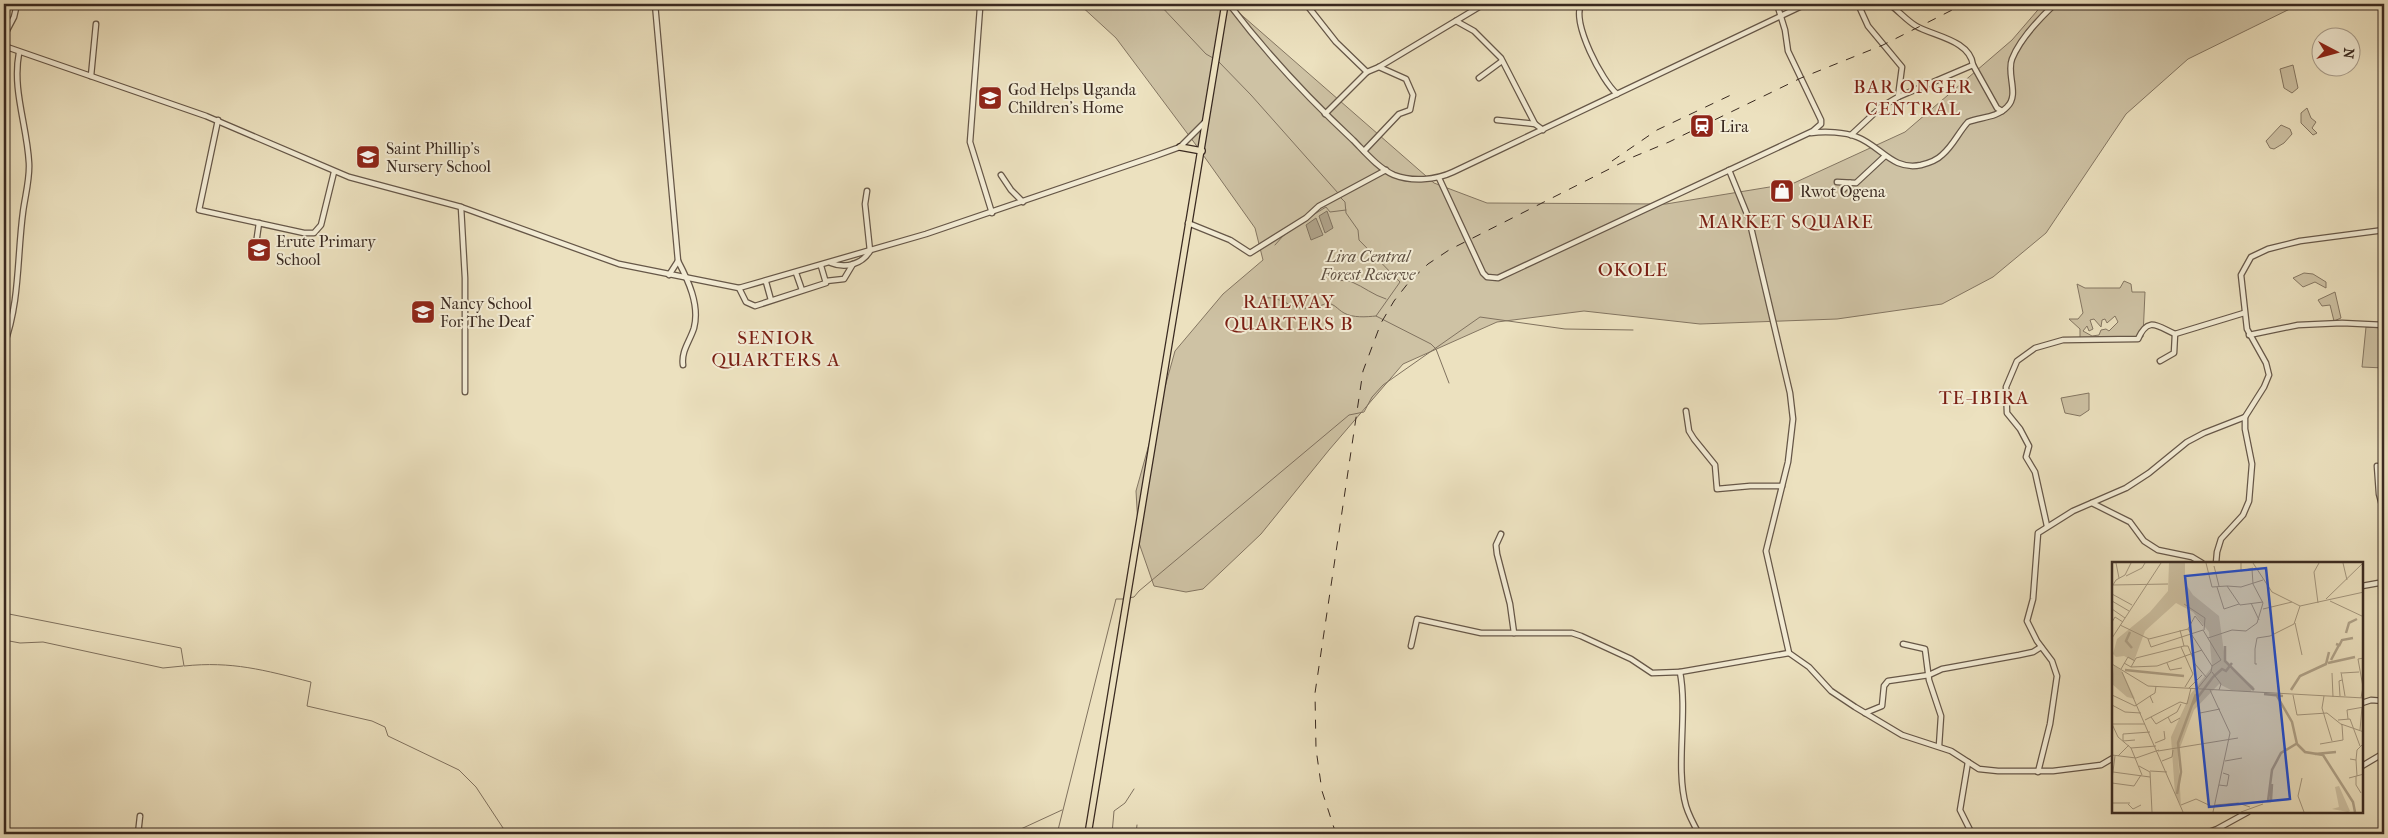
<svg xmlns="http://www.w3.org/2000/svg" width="2388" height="838" font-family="'IM FELL French Canon',serif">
<rect width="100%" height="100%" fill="#ece1bf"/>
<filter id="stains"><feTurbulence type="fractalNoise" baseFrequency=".004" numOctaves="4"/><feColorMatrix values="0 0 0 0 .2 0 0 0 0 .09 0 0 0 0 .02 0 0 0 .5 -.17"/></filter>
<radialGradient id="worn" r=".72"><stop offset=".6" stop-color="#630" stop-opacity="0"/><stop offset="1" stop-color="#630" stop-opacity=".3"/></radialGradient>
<g fill="#cec2a4" stroke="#847662" fill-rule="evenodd">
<polygon points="1079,4 1229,4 1434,183 1487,203 1666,204 1794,183 1905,132 2012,40 2043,4 2300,4 2188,59 2126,114 2046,233 1993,277 1942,304 1837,319 1700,324 1584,311 1497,322 1403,364 1329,450 1261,534 1203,589 1186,592 1154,586 1139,543 1136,491 1175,351 1223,294 1263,260 1255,228 1196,145 1116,38"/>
<polygon points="2293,65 2298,88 2292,93 2284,88 2280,69"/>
<polygon points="2307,108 2311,118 2316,122 2312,128 2317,133 2313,135 2301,123 2301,113"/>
<polygon points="2281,125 2290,129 2292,134 2284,143 2274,149 2270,148 2266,141"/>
<polygon points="2304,273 2313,274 2326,282 2326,288 2315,282 2303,287 2293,278"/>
<path d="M2124,281L2131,284L2132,292H2145L2143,337L2080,338V329L2069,319H2078L2083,313L2077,284L2085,288H2120ZM2115,316L2118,322L2109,331L2106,329L2101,330L2099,335L2092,336L2083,331L2087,326L2089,331L2093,329L2090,320L2094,319L2101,327L2102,320L2105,319L2107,323Z"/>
<polygon points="2335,292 2341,318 2334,321 2330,305 2322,306 2318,300"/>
<polygon points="2366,327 2384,328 2381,333 2384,334 2384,368 2362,367"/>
<polygon points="2089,393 2089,410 2080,416 2065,413 2061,398"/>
</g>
<g fill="#afa289" stroke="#80725f">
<polygon points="1327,211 1333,228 1325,233 1319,216"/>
<polygon points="1316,218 1323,235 1311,240 1306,225"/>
</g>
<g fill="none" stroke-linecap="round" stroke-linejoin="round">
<g stroke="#80725f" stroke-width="1">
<polyline points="1159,4 1206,54 1213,58"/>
<polyline points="1218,61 1251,95 1338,193"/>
<polyline points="1340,197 1345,202 1346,213 1358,230 1359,240 1400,282 1376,316 1431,344 1436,349 1449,383"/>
<polyline points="1313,215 1326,207 1330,212 1346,210"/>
<polyline points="1275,245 1283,236 1297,226"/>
<path d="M1331,271L1332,279C1339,282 1345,279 1352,282C1364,287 1373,295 1386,299"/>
<path d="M1260,301C1272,291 1289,307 1301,308C1311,309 1318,307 1327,303C1335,304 1337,309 1344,313C1353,318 1366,317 1376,316"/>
<polyline points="1128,598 1134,597 1139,591 1349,415 1364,412 1372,397 1383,385 1480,317 1565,329 1633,330"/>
<path d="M4,613L181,648L184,666C232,661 264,670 311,682L307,706L372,721L385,727L388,736L459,770L476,787L507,834"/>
<polyline points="4,640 20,643 43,642 163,668 183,666"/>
<polyline points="1010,834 1062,810"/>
<polyline points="1057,834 1116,599 1124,599"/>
<polyline points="1112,834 1114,811 1125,803 1134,789"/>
<polyline points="1136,834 1137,825"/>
</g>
<defs>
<g id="minor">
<path d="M655,4L678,261C688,280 700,305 694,328C690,341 681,351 683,365"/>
<path d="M1229,4C1266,53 1308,98 1353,140C1365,152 1378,168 1394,175C1412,182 1436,180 1453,172L1806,4"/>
<polyline points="1306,4 1336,42 1367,72"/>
<path d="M1581,4C1572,24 1602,81 1617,94"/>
<polyline points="1858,4 1868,26 1902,67 1898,97"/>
<polyline points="980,8 970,142 992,213"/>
<polyline points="1456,21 1474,31 1501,58 1535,124"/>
<polyline points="4,36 14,17 17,4"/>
<polyline points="4,46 206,116 349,177 461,207 619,264 739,288 926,234 1155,156 1180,147 1205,122"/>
<polyline points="1973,65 1997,108 2002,111"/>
<polyline points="91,76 96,24"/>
<polyline points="1479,78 1502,61"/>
<polyline points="1325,114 1367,72 1379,67 1484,4"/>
<polyline points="218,120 199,210 304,233 314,233 321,225 334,172"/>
<polyline points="1497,120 1535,124 1543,130"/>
<path d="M1811,133C1825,131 1845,132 1857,137C1881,146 1892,171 1921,165C1929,163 1936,161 1942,155C1953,146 1958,133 1968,122C1980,117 1997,118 2007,107C2020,95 2006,74 2012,59C2020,39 2040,18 2055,4"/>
<path d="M1851,135L1881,107L1898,97L1973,65C1970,40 1933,36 1916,26C1906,20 1898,10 1889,4"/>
<polyline points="1364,151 1399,114 1410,110 1413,95 1406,79 1379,67"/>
<polyline points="1729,170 1749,219 1790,393 1793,419 1788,462 1766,551 1789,653 1809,667 1831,691 1855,707 1902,735 1951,751 1979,769 1998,771 2053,771 2101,765 2113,758"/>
<polyline points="1001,175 1011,190 1023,202"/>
<polyline points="1439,178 1483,273 1487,277 1498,278 1813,131 1821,124 1821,120 1788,51 1785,30 1777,4"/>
<polyline points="1837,182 1856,183 1885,156"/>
<polyline points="1843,190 1850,183"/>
<polyline points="461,207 465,278 465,392"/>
<polyline points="1188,223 1230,240 1250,253 1306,218 1319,206 1386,170"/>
<polyline points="254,258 259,223"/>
<path d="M831,263C846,269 862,264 870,251L865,204L867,191"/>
<polyline points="796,273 802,290"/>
<polyline points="669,275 678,261"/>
<polyline points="826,281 844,279 853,264"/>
<polyline points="766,282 771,300"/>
<polyline points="739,288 746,302 755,306 826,283 821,266"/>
<polyline points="2249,335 2298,325 2342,323 2384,325"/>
<path d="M4,345C20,302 17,257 23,212C25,196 30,179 29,163C27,125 12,90 19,53"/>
<polyline points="2160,361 2174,353 2175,334"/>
<polyline points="1686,411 1689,431 1694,439 1715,465 1717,489 1750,486 1782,486"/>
<polyline points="2377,466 2379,494 2384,513"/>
<polyline points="2092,503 2130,522 2144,541 2158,550 2192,557 2202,563"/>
<path d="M2047,526L2035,472L2026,457L2029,446L2020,429L2007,413L2006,387L2017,361L2035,348L2063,340L2138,339C2148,316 2157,326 2175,334L2244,313"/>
<polyline points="1501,534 1496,545 1497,554 1510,604 1514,633"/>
<polyline points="2216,563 2217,552 2221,539 2243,515 2249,501 2252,464 2245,429 2245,417"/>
<polyline points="2362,586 2384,582"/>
<polyline points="2384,635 2384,650"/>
<polyline points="1903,644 1925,649 1929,680 1941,716 1939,746"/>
<path d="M1411,646L1417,619L1481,633H1572L1581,636L1631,659L1652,673L1680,672C1688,714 1675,767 1686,806C1689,816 1694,825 1699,834"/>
<polyline points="1680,672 1789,653"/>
<polyline points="2362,703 2371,700 2384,701"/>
<polyline points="1865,713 1882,706 1884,686 1888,681 1929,675 1942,669 2019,655 2033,652 2041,647"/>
<polyline points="1968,762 1960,810 1972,834"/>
<polyline points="2362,766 2384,753"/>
<polyline points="2038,772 2050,724 2057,676 2052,661 2037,641 2027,621 2033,599 2038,533 2073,511 2126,488 2149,473 2187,442 2204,433 2245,417 2264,387 2269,375 2266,363 2247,329 2241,275 2251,257 2268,249 2300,241 2384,230"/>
<polyline points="138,834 140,816"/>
<polyline points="2203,834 2217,829 2248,812"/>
</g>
<g id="major">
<polyline points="1180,147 1202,151"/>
<polyline points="1088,834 1225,4"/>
</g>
</defs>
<use href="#minor" stroke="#665748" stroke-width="7"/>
<use href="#major" stroke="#392920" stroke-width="8"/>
<use href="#minor" stroke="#f3ecd5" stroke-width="4.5"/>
<use href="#major" stroke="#ece1bf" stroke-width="5.5"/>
<g stroke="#392920" stroke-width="1" stroke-dasharray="9 9" stroke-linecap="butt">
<polyline points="1612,161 1657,130 1733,94"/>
<polyline points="1336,834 1322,791 1316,749 1315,693 1363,371 1381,323 1394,301 1409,282 1428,264 1449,250 1633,157 1669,142 1801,78 1883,45 1964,4"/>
</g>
</g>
<defs>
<symbol id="school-square" viewBox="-11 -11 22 22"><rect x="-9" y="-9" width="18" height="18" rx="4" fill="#8f2418" stroke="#f3ecd5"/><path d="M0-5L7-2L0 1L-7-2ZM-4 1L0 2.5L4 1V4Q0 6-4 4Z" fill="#fff"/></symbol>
<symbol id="station-square" viewBox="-11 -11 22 22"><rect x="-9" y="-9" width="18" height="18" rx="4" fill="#8f2418" stroke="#f3ecd5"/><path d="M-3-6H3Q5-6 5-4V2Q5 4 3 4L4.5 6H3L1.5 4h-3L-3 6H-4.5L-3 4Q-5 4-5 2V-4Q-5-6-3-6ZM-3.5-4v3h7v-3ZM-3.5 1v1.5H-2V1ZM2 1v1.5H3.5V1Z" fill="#fff"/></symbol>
<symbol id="shop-square" viewBox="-11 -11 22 22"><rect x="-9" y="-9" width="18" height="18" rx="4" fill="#8f2418" stroke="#f3ecd5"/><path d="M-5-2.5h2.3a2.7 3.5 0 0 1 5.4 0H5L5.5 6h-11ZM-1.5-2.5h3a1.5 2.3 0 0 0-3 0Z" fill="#fff"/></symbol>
</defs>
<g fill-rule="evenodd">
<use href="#school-square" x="976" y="84" width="28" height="28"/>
<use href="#station-square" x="1688" y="112" width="28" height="28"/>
<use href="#school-square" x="354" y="143" width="28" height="28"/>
<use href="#shop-square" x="1768" y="177" width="28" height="28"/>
<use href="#school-square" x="245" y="236" width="28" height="28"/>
<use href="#school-square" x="409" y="298" width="28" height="28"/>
</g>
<g text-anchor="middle" stroke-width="4" stroke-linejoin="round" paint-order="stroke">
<g font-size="16" fill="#392920" stroke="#f3ecd5" text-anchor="start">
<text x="1008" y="95">God Helps Uganda<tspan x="1008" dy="18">Children's Home</tspan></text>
<text x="1720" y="132">Lira</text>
<text x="386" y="154">Saint Phillip's<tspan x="386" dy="18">Nursery School</tspan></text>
<text x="1800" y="197">Rwot Ogena</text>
<text x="276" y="247">Erute Primary<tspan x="276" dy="18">School</tspan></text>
<text x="440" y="309">Nancy School<tspan x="440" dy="18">For The Deaf</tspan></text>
</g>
<g font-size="16" font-style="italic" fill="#5e4f41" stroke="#f3ecd5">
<text x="1368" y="262">Lira Central<tspan x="1368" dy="18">Forest Reserve</tspan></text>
</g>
<g font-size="19" letter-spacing="1" fill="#7a1f14" stroke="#f3ecd5">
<text x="1913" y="93">BAR ONGER<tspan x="1913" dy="22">CENTRAL</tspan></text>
<text x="1786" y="228">MARKET SQUARE</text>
<text x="1633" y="276">OKOLE</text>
<text x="1289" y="308">RAILWAY<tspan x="1289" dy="22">QUARTERS B</tspan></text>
<text x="776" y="344">SENIOR<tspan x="776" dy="22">QUARTERS A</tspan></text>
<text x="1984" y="404">TE-IBIRA</text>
</g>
</g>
<g transform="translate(2112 562)">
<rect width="251" height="251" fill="#ece1bf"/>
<path d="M57,1H73V21L81,33L107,54L113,97L118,106L142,125L138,130L119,128L107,122L82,148L66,191L69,244L63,232L59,175L78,133L100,105L97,70L81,50L64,41L33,69L22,99L12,94L4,95L1,92L5,77L38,50L56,29ZM2,103L10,109L23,137L15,135L0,122ZM227,224L238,249L236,250L220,247L227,245L223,225Z" fill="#cec2a4"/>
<path fill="none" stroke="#afa289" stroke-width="2.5" d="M18,70L14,79L20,86M234,71L237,61L245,57M113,84V99L142,128M227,84L230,78L241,76M219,98L227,83L224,82M216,101L243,95M13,108L72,114M179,128L188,114L214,102L217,90M152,132L171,134M165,134L180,160L185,182L193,190L211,193L241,240L243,250M80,143L101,115L110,107L114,109L120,101M203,192L224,190M65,232L69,210L66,181L84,132M159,238L160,222M159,239H156L160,208L169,191L184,182"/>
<path fill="none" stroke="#a4977f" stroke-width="1" d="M4,1L7,16M94,1L100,25L115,24L128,43L151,40M129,1V9L141,6M141,1L160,30L188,44M231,1L235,18M102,4L107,24M14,14L30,6L33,1M0,23L56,22M1,23L4,18L13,13L19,1M115,24L129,25L151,18M105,25L112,47L127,42M0,32L20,43M214,37L251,1M0,39L17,49M218,39L252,55M139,41L147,58M206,41L202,10L207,1M72,42L93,56L92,68M188,44L252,30M0,47L13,56M151,47L180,40M0,60L3,55L11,60M183,61L190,93M8,63L37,77L76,67M76,67L100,104L99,110L86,126M76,67L83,54L91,64M0,76L49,1M96,76L120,68L134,69L145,61L151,41L141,22L140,7M36,77L39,85L91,68L109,98L100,104M72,84H76L83,102L95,116M69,85L81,112L73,125M12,101L19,105L45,104L90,88M55,101L58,108L70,106M0,102L36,124L252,136M145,102H143V87L145,76L158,74L182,62L188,44M19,105L24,96L72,84L68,68M9,107L16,95L23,99M10,110L71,250M100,110L109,122L107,128M229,110L233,134M220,111L221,135M230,111L247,110M77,126L90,113M98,128L118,171L101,250M0,133L23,144L38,134M181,133L185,153L215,151L230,163L231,178L208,182M212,134L210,146L220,179M228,134L227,119L230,118M249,136L251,125L246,97L252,96M41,141L38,134L43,131L44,124M0,143L13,150L29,151M88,151L108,147M39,155L44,162L65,150L69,142M56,155L59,161L68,156M236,157L235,148L252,145M33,158L68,140L75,142L79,126M226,158L238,157L248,184M0,162L6,175L19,186L30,213M0,162H33M229,162L252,170M248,168L250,145M23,178L11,179V172L38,170M43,181L53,177L52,169M19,186L44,184M46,189L126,176M0,193L24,196L47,188M6,194L17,183M238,197L244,198L245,188L252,181M244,198L245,214M50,199L60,195L61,188M113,199L130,196M27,204L38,210L40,250M38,209L55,210M1,210L38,215M244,214V223L249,231M190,216L186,234L192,250M237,216L252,212M0,217L3,194M0,221L22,224L29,213M107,223L115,224L117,213L111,211M0,241H18M16,242L21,247L29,243M69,243L84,237L101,245M103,243L126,241L138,245M129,250L151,242"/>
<path fill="#1d4ed8" fill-opacity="0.15" stroke="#1d4ed8" stroke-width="2.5" d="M154,6L178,237L97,245L73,14Z"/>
<rect width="251" height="251" fill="none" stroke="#392920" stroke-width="2.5"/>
</g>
<rect width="2388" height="838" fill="none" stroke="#ece1bf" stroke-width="20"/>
<rect x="5" y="5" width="2378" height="828" fill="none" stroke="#392920" stroke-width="2.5"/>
<rect x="10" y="10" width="2368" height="818" fill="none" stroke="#392920"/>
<g transform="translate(2336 52) rotate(96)"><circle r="24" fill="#f3ecd5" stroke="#a99e8d"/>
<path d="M0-4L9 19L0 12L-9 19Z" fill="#8f2418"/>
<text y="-8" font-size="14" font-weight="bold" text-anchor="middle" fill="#392920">N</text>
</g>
<rect width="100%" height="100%" filter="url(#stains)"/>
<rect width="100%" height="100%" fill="url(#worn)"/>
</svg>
